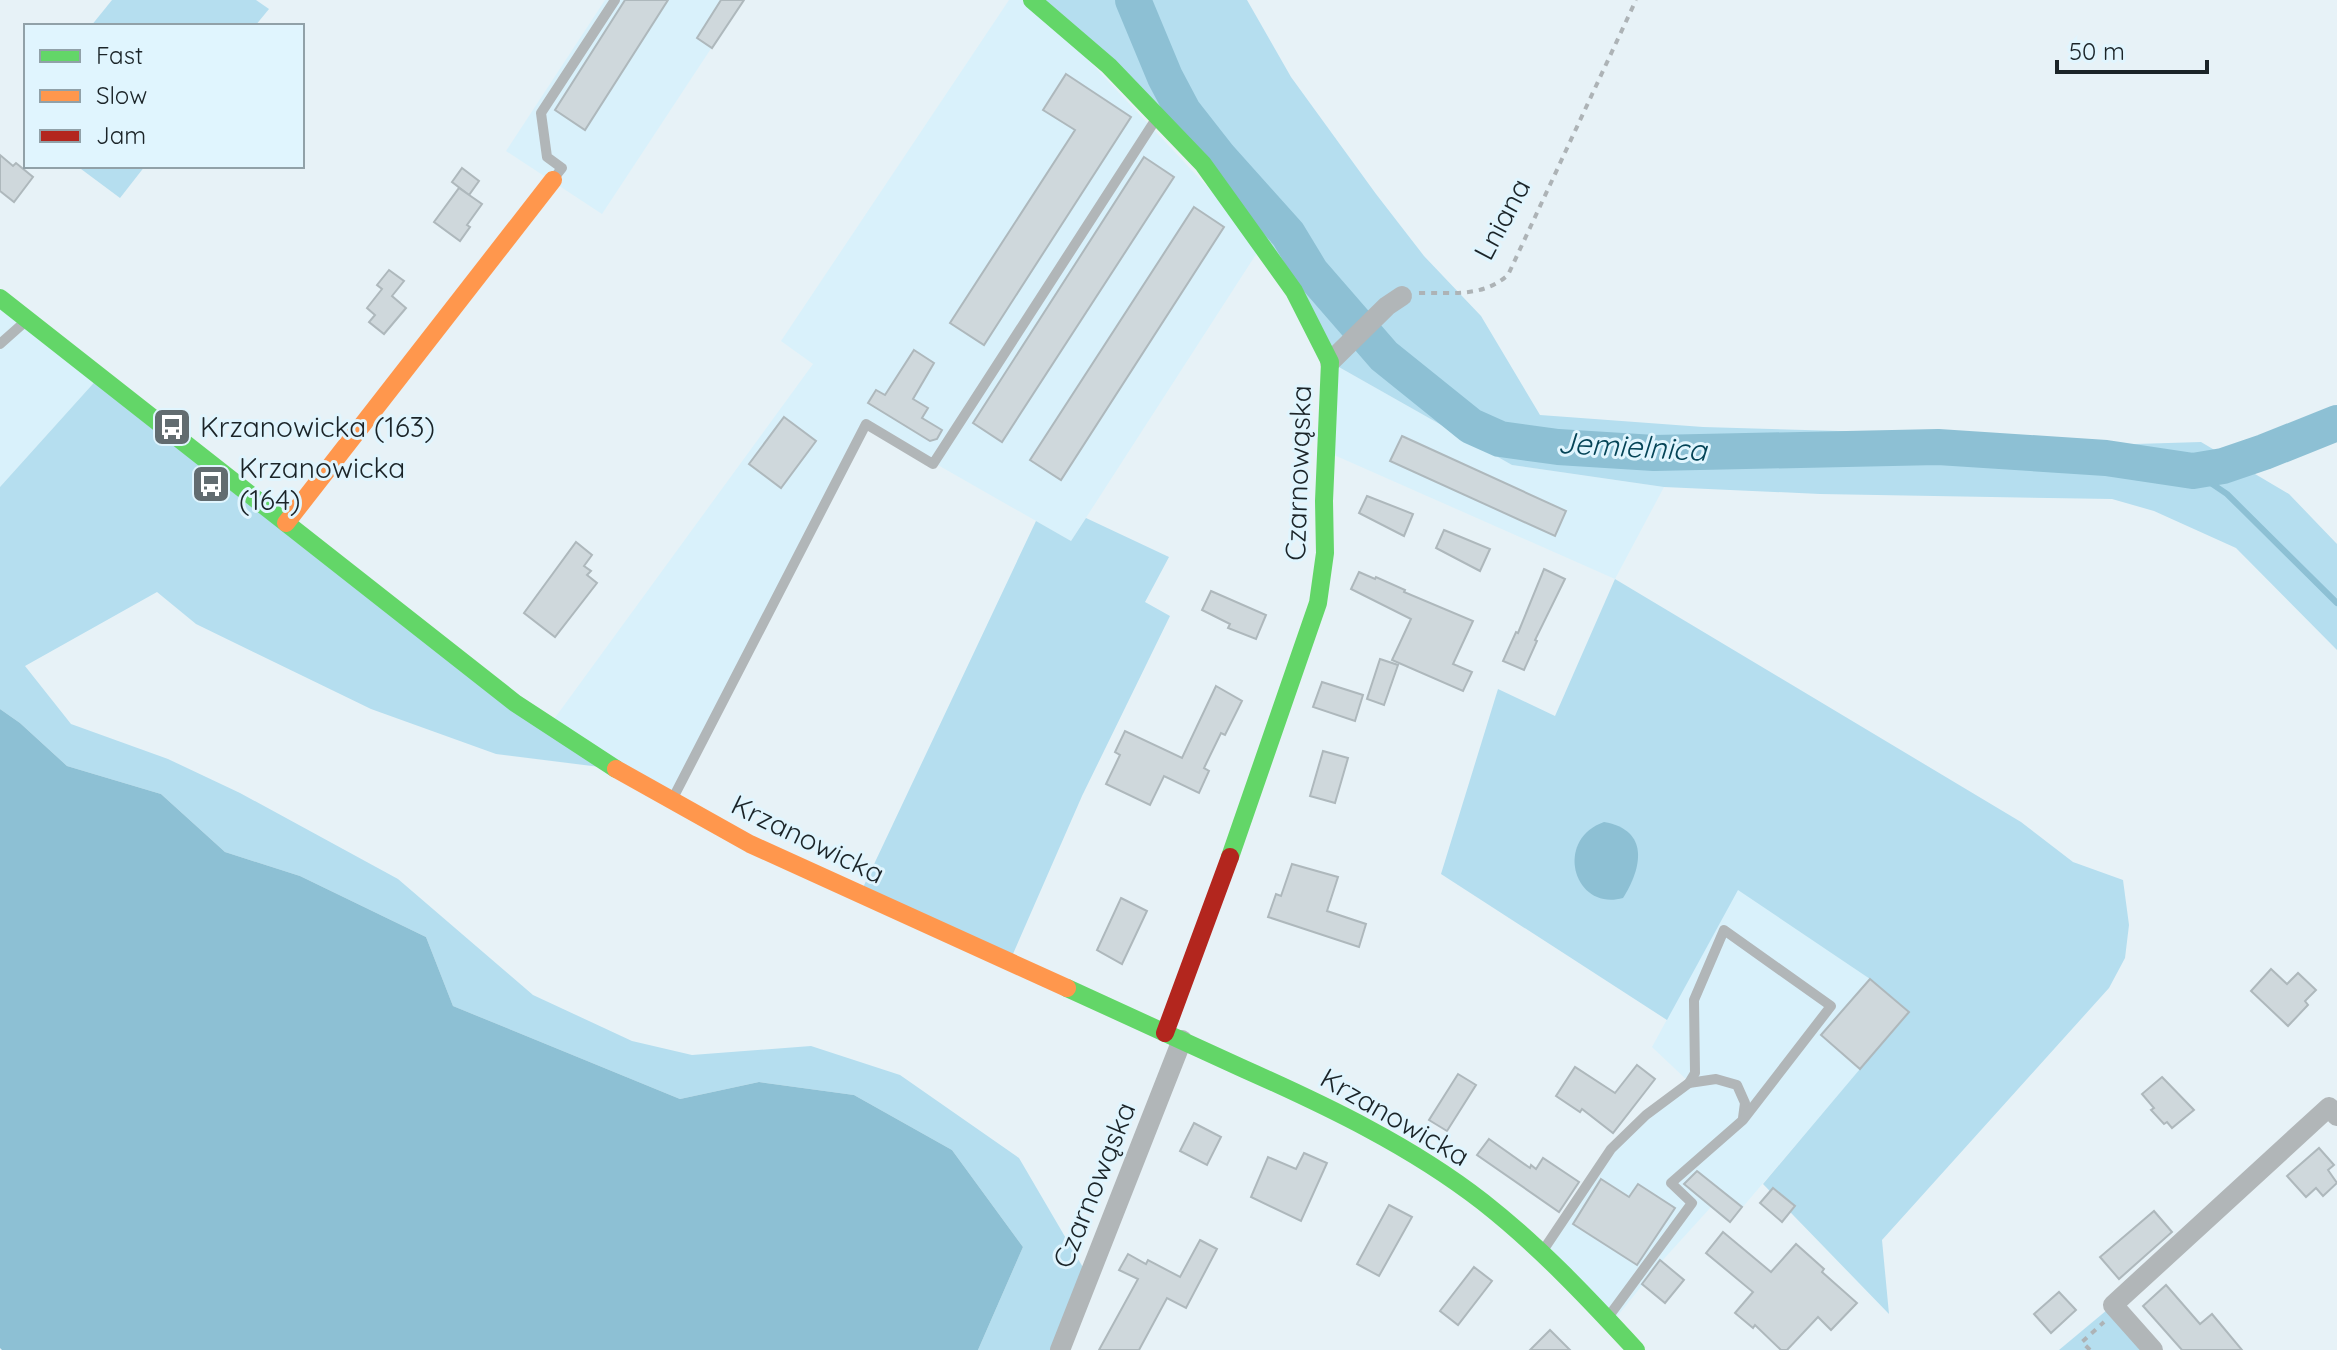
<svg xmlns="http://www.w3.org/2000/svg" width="2337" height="1350" font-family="Quicksand,sans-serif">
<rect width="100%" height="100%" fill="#e7f2f7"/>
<g fill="#d9f1fb">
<polygon points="605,0 743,0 602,214 506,151"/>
<polygon points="1009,0 1032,0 1262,245 1071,541 866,424 671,802 549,726 813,364 781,341"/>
<polygon points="0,308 100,376 0,487"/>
<polygon points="1330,362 1512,465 1664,487 1615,579 1325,451"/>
<polygon points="1738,889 1870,979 1909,1012 1730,1222 1711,1207 1661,1262 1611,1324 1541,1253 1611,1149 1689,1082 1652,1047"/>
</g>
<g fill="#b5deef">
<polygon points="112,0 256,0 269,9 255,26 91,26"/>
<polygon points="1032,0 1247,0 1291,77 1376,194 1424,256 1481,316 1540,415 1703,427 1912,433 2103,445 2201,442 2289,494 2337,544 2337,650 2236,548 2154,511 2112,499 1820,494 1664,487 1512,465 1330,362 1203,164"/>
<polygon points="77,166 145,166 120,198"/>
<polygon points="100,376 616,769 496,754 371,709 196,624 157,592 25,666 71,724 168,759 240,793 398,879 533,995 632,1041 692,1055 811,1046 900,1075 1019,1158 1088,1276 1054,1350 978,1350 1023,1247 952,1150 854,1095 759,1082 680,1099 453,1006 426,937 300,876 225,852 161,794 67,766 20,723 0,709 0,487"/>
<polygon points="1086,518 1169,557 1145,602 1170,616 1082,796 1009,963 859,896 1036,521 1071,541"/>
<polygon points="1615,579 2021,822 2073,862 2123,880 2129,925 2125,958 2109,988 1882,1240 1889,1314 1763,1184 1908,1012 1870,979 1738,890 1667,1020 1441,874 1498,689 1555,716"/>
<polygon points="2113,1305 2153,1350 2059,1350"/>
</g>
<g fill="#8dc0d4">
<polygon points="0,709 20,723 67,766 161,794 225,852 300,876 426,937 453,1006 680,1099 759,1082 854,1095 952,1150 1023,1247 978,1350 2,1350 0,1348"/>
<path d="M1604,822C1650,830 1642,868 1623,898C1574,912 1553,840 1604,822Z"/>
</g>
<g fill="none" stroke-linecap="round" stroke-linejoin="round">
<polyline stroke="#8dc0d4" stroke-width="6" points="2193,471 2227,494 2337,603"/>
<polyline stroke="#8dc0d4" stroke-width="36" points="1133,0 1165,77 1183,111 1219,157 1288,234 1311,272 1384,356 1471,426 1500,439 1558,447 1654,453 1938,447 2106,458 2193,471 2223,466 2264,452 2337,423"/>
</g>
<g fill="#cfd8dc" stroke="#aeb8bc" stroke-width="2">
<polygon points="625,0 668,0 585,130 555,110"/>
<polygon points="721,0 744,0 712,48 697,38"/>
<polygon points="1066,74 1131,117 984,345 950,323 1075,130 1043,110"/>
<polygon points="0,155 13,166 16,163 33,177 14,202 0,191"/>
<polygon points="1144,157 1174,177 1002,442 973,423"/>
<polygon points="462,168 479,181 469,195 452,182"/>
<polygon points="459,188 482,204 467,225 470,227 460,241 434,222"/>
<polygon points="1194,207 1224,227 1061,480 1030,460"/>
<polygon points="389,270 404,281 392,296 406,308 384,334 369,322 375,315 367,308 382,289 377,285"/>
<polygon points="914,350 934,363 913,399 928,408 922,418 942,430 937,439 930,441 868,403 876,390 885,395"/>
<polygon points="784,417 816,441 781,488 749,464"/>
<polygon points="1402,436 1566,511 1555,536 1390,461"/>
<polygon points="1367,496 1413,514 1404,536 1359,513"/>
<polygon points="1444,530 1490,549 1480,571 1436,548"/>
<polygon points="576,542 592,555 584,566 591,571 587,575 597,583 555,637 524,613"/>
<polygon points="1544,569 1565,579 1535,640 1537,641 1524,670 1503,661 1516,632 1518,633"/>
<polygon points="1359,572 1375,579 1376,577 1405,590 1404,592 1473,621 1453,664 1472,672 1463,691 1392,660 1411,619 1351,589"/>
<polygon points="1211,591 1266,615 1256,639 1228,628 1230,624 1202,610"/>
<polygon points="1380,659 1398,665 1384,705 1367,699"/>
<polygon points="1322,682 1363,695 1355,721 1313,707"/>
<polygon points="1216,686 1242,701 1225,735 1221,733 1204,768 1209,771 1199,793 1164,776 1150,805 1106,784 1120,755 1115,752 1125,731 1182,758"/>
<polygon points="1323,751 1348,758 1335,803 1310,796"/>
<polygon points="1292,864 1338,877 1327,911 1366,924 1359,947 1268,917 1276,894 1281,896"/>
<polygon points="1121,898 1147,911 1122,964 1097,950"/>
<polygon points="2271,969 2287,984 2298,973 2316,990 2305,1001 2308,1005 2288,1026 2251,991"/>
<polygon points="1870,979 1909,1012 1860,1069 1821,1035"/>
<polygon points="1637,1065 1655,1079 1613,1133 1582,1109 1580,1112 1556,1096 1575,1067 1615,1093"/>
<polygon points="1458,1074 1476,1085 1447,1131 1429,1120"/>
<polygon points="2162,1077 2194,1110 2172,1128 2167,1122 2164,1124 2151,1110 2154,1108 2142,1094"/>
<polygon points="1194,1123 1221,1137 1207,1165 1180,1151"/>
<polygon points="1489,1139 1530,1168 1531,1165 1536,1169 1543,1158 1579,1182 1559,1212 1477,1155"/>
<polygon points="2319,1148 2334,1165 2328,1170 2337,1183 2323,1196 2316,1188 2306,1197 2287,1176"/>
<polygon points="1304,1153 1327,1163 1301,1221 1251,1197 1268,1157 1296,1169"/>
<polygon points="1697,1171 1742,1207 1730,1222 1684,1184"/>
<polygon points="1601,1179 1629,1197 1638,1184 1675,1208 1637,1265 1573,1224"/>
<polygon points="1773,1188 1795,1206 1782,1222 1760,1203"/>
<polygon points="1389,1205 1412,1217 1379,1276 1357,1264"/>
<polygon points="2154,1211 2172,1232 2119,1279 2100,1257"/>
<polygon points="1723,1232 1771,1272 1796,1244 1824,1269 1822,1272 1857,1303 1831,1330 1818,1317 1787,1350 1781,1350 1755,1325 1753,1328 1735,1313 1753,1292 1706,1253"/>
<polygon points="1200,1240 1217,1249 1186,1308 1167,1298 1139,1350 1099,1350 1138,1279 1119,1270 1128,1254 1146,1264 1148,1260 1180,1277"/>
<polygon points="1660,1260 1684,1280 1665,1303 1642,1284"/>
<polygon points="1474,1267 1492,1281 1458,1325 1440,1311"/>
<polygon points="2166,1285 2200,1324 2212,1314 2242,1350 2182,1350 2143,1306"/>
<polygon points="2059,1292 2076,1310 2051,1333 2034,1314"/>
<polygon points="1550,1330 1570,1350 1530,1350"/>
</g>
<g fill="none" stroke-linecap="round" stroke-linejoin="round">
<g stroke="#adb3b6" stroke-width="4" stroke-dasharray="6 6" stroke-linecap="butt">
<path d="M1419,293C1452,292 1482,298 1508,275L1636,0"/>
<polyline points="2090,1350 2082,1342 2104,1322"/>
</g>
<g stroke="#b1b6b8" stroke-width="10">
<polyline points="554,178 562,168 547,157 541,113 615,0"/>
<polyline points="0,344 27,320"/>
<polyline points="672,800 866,424 933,464 1156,119"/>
<polyline points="1689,1083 1716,1079 1737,1085 1745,1103 1743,1118"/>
<polyline points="1542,1252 1611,1149 1646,1115 1689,1083 1695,1073 1694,1000 1724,930 1831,1006 1743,1120 1671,1183 1692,1203 1609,1316"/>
</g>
<g stroke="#b1b6b8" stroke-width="20">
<polyline points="1330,362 1387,306 1402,296"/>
<polyline points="1060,1350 1182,1040"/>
<polyline points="2153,1350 2113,1305 2329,1107 2337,1116"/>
</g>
<g stroke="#63d668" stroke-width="18">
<polyline points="1032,0 1109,66 1203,164 1294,291 1330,362 1324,501 1325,553 1318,603 1230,857"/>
<polyline points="0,298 515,703 616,769"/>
<path d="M1067,988C1126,1015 1185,1042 1244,1069C1327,1106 1411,1146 1483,1202C1539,1246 1588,1298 1636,1350"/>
</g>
<g stroke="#ff974d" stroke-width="18">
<polyline points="286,523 553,180"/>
<polyline points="616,769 750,844 1067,988"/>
</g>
<polyline stroke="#b3261e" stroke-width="18" points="1165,1033 1230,857"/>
</g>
<defs>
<symbol id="bus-square" viewBox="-11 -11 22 22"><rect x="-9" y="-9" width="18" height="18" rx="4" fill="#626c70" stroke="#e0f5fe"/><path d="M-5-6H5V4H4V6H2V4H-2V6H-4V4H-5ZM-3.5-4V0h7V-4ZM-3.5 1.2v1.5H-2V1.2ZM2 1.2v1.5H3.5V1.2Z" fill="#fff"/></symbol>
</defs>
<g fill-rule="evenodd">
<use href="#bus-square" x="150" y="405" width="44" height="44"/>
<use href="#bus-square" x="189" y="462" width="44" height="44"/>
</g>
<g text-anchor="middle" stroke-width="6" stroke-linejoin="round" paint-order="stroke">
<g font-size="28" fill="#1b2428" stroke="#e0f5fe">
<text transform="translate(1502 219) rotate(-62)" y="10">Lniana</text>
<text transform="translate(1298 473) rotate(-88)" y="10">Czarnowąska</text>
<text transform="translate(808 839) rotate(26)" y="10">Krzanowicka</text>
<text transform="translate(1395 1117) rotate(30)" y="10">Krzanowicka</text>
<text transform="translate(1094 1185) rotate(-68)" y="10">Czarnowąska</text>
</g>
<g font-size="28" fill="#1b2428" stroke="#e0f5fe" text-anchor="start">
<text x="200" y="437">Krzanowicka (163)</text>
<text x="239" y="478">Krzanowicka<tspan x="239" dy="32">(164)</tspan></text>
</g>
<g font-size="30" font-style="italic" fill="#054457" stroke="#e0f5fe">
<text transform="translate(1632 447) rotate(3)" y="10">Jemielnica</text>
</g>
</g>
<rect x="24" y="24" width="280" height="144" fill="#e0f5fe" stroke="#91a1a8" stroke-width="2"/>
<rect x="40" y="50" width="40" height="12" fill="#63d668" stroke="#91a1a8" stroke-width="2"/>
<text x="96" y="64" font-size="24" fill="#1b2428">Fast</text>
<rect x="40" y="90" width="40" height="12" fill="#ff974d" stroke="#91a1a8" stroke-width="2"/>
<text x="96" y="104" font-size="24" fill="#1b2428">Slow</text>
<rect x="40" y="130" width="40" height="12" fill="#b3261e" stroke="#91a1a8" stroke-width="2"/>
<text x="96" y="144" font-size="24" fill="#1b2428">Jam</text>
<path d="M2057 60v12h150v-12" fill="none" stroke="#1b2428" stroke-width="4"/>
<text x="2069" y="60" font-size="24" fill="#1b2428" stroke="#e0f5fe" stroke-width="6" paint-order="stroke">50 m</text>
</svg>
